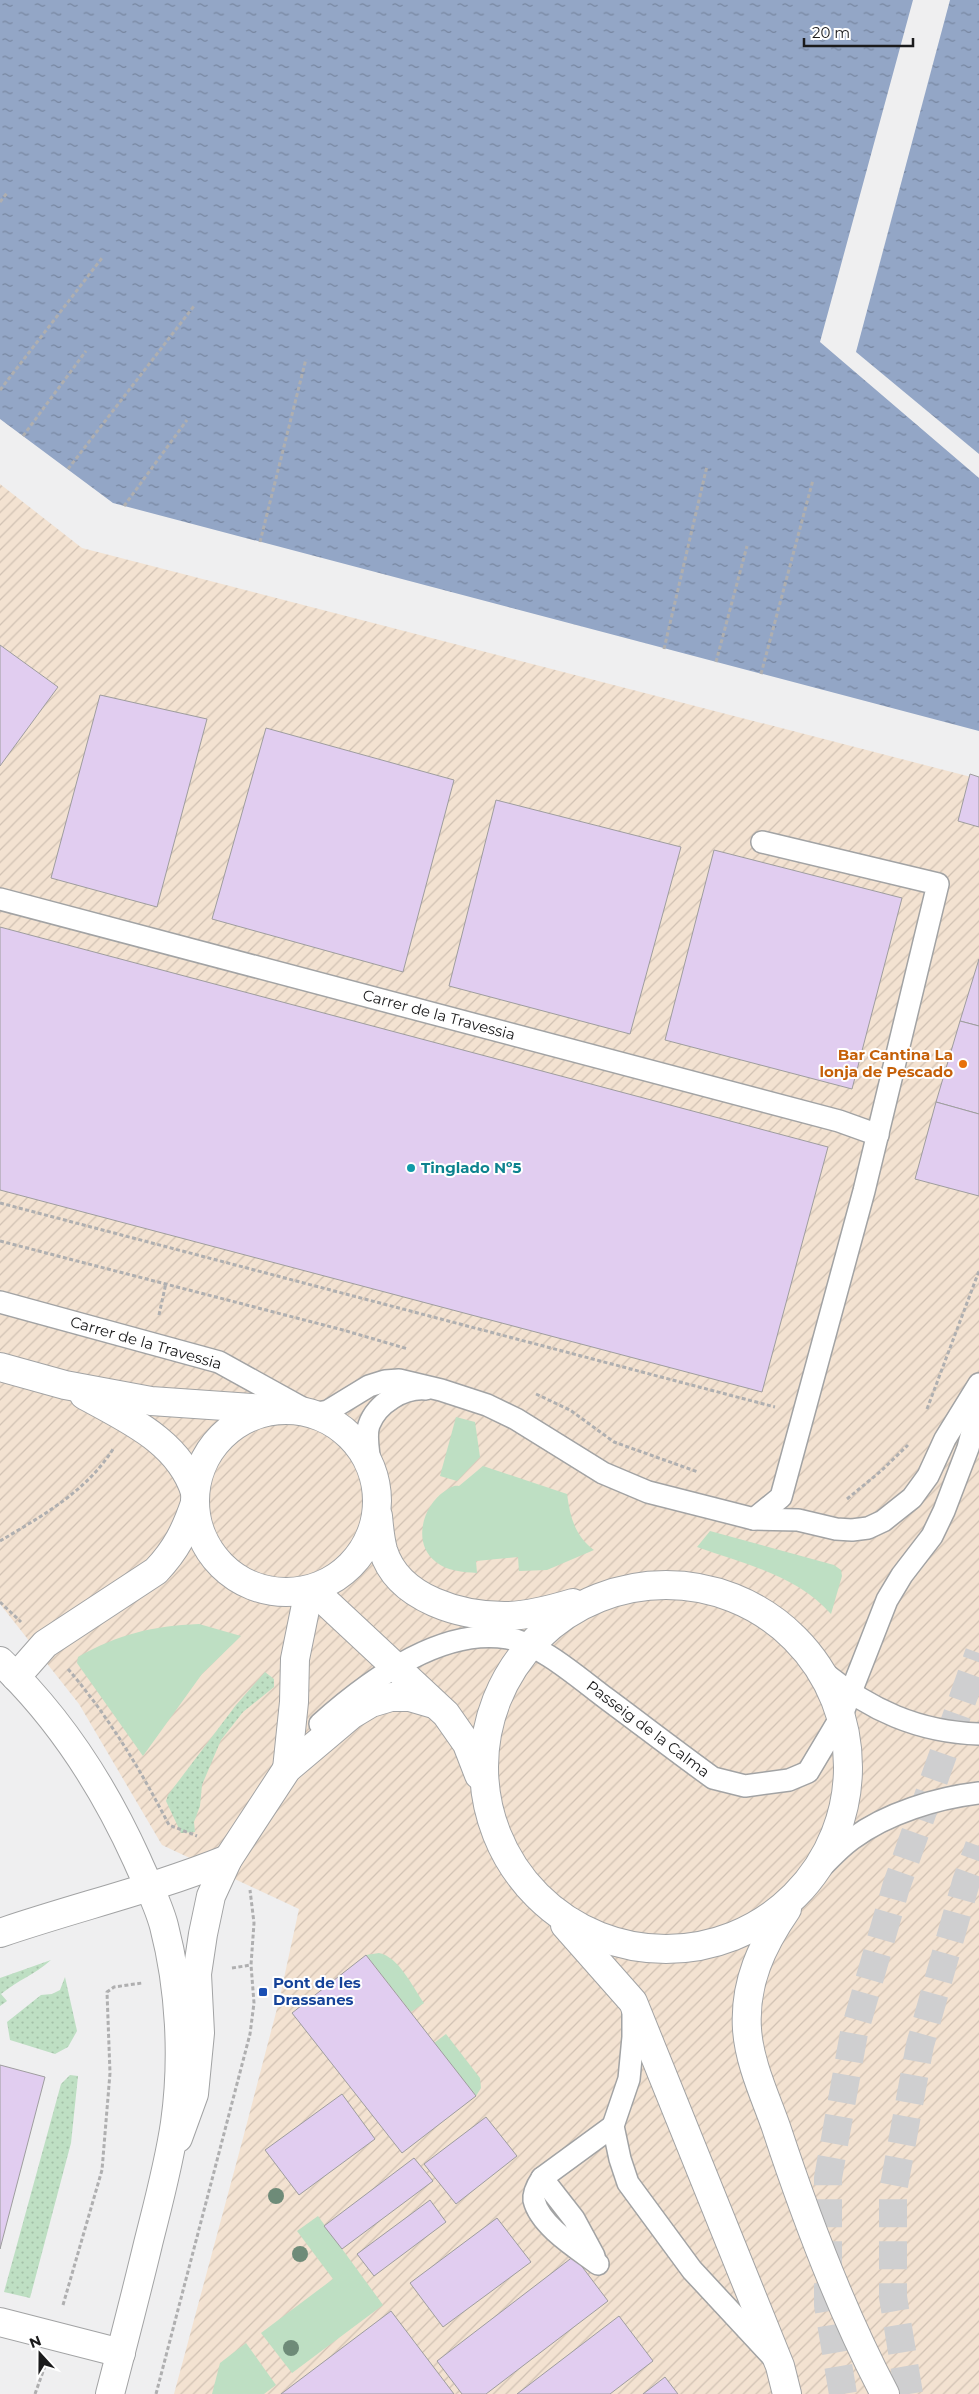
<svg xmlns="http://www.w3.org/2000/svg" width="979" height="2394" font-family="Montserrat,sans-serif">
<defs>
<pattern id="industrial-furrows" width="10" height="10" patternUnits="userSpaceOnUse" patternTransform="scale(1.25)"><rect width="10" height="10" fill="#f3e2d1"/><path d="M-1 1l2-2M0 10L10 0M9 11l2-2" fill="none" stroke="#d0c1b3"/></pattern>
<pattern id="park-dots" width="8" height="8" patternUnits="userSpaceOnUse" patternTransform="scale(1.25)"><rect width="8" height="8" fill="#bedfc3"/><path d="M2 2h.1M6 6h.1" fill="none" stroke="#a3bfa7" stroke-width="1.8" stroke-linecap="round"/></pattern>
<pattern id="water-ripples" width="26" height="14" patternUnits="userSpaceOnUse" patternTransform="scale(1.25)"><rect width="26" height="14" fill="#93a6c6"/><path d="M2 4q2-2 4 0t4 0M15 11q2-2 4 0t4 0" fill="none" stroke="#7786a0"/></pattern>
</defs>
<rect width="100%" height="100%" fill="#efeff0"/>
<polygon fill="url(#industrial-furrows)" points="0,484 82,548 979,779 979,2394 174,2394 242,2142 279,2001 299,1909 162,1845 79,1704 0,1604"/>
<g fill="#bedfc3">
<polygon points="456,1417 475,1422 480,1457 457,1481 440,1476"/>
<path d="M483,1466L567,1494C570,1517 575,1536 594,1550L547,1570L519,1571L518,1557L476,1561L477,1573C463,1572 447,1571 436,1562C412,1544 422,1506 445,1491C450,1488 453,1485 459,1486Z"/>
<path d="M710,1531L834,1565L841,1570L842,1576L831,1614C797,1575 744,1564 697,1547Z"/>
<path d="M199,1624L241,1636L202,1674L143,1756L77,1663L78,1657C119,1634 152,1626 199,1624Z"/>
<path d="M379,1953C399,1957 412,1986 424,2003L411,2012L366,1955Z"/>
<polygon points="446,2034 480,2078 481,2088 476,2096 434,2043"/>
<polygon points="318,2216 383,2305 292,2373 261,2333 333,2279 297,2231"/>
<polygon points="246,2343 276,2385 264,2394 212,2394 220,2363"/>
</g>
<g fill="url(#park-dots)">
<polygon points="265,1672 274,1679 274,1687 243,1712 221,1740 202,1785 200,1806 194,1822 195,1832 181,1833 166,1801 168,1795 236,1705"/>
<path d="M51,1960C34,1975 18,1980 1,1994L7,2001L0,2006V1978Z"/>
<polygon points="65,1977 77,2031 68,2047 55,2054 10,2040 7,2022 41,1995 52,1994 60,1990"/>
<polygon points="70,2075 78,2076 71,2143 30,2298 4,2292 61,2084"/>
</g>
<g fill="url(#water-ripples)">
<polygon points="0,0 913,0 820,342 979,478 979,731 113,503 0,419"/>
<polygon points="950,0 979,0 979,454 856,352"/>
</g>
<g fill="#e1cdf0" stroke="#9e9d9e">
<polygon points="0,645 58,687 0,766"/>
<polygon points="100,695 207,719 157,907 51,878"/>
<polygon points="266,728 454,780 403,972 212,919"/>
<polygon points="970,774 979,777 979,827 958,821"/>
<polygon points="496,800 681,847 630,1034 449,986"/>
<polygon points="714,850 902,898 852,1089 665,1040"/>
<polygon points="0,927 828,1147 762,1392 0,1190"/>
<polygon points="979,959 979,1026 960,1021"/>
<polygon points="960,1021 979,1026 979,1114 936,1102"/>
<polygon points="936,1102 979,1114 979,1196 915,1179"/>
<polygon points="366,1955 476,2096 402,2153 292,2013"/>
<polygon points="0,2065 45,2077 0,2249"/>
<polygon points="342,2094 375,2139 299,2195 265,2150"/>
<polygon points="486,2117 517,2156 456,2204 424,2164"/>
<polygon points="414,2158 433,2181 342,2249 324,2226"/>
<polygon points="430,2200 446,2222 374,2276 357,2254"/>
<polygon points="497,2218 531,2262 443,2327 410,2283"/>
<polygon points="574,2256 608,2301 486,2394 462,2394 437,2361"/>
<polygon points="391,2311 454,2394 281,2394"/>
<polygon points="619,2316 653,2361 610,2394 517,2394"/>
<polygon points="665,2377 678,2394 643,2394"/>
</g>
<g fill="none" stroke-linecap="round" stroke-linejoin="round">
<g stroke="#cfcfd0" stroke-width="28" stroke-dasharray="28 14" stroke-linecap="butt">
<polyline points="843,2394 828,2305 828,2178 854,2033 896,1887 979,1653"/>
<polyline points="909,2394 893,2297 893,2191 920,2045 966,1882 979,1846"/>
</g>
<defs>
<g id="service">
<polyline points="0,899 839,1121 878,1135"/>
<polyline points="0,1302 219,1362 313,1414 328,1411 369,1386 385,1381 399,1380 441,1390 487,1405 516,1419 603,1473 648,1492 754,1519 798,1520 836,1529 852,1530 868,1528 883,1521 912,1498 928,1476 945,1439 979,1384"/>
<path d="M370,1464C369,1452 365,1436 369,1425C377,1403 404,1387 426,1389"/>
<polyline points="754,1519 781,1497 864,1191 938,884 762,842"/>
<path d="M823,1672C870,1710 918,1732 979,1734"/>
<path d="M320,1724C367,1682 440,1627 507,1638C540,1643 580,1679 607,1699C642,1725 677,1752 713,1778L745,1786L789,1780L808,1772L842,1715L887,1600L902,1575L932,1536L944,1511L968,1448L979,1406"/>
<path d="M813,1876C825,1864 838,1849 852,1839C887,1813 937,1798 979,1793"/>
<polyline points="633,2010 633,2037 629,2079 613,2126 620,2159 628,2183 692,2270 771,2355"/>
<polyline points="542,2178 574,2219 594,2256"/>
<path d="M598,2264C578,2249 540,2226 534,2200C533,2192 538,2184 542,2178L613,2126"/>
</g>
<g id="minor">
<polyline points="0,1367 65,1385 151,1401 267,1409"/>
<path d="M84,1395C127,1419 179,1441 195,1492"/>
<circle cx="286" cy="1501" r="91"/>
<path d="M378,1516C379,1527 380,1539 383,1550C398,1600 463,1617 509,1616C531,1615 553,1609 573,1603"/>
<circle cx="666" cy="1767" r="182"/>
<polyline points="312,1589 446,1714 467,1744 479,1775"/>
<path d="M16,1677L45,1644L156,1571C176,1550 186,1530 195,1503"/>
<polyline points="287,1769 294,1702 295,1659 309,1590"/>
<path d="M787,1909C762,1945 744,1983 747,2029C749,2062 765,2096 776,2127C806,2218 840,2309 885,2394"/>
<polyline points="565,1925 633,2002 780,2366 787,2394"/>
<path d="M0,1933C76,1907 154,1889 228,1859"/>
<polyline points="178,2138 194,2094 200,2033 197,1974 203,1934 211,1896 228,1859 287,1769 351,1715 371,1703 391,1697 410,1697 434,1704"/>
<polyline points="0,2322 121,2353"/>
</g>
<path id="secondary" d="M0,1661C60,1718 103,1785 137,1860C146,1881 158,1903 164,1926C180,1988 184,2059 175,2123C169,2164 158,2204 148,2244C136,2294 123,2344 110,2394"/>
</defs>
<use href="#service" stroke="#a2a3a4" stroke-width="24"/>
<use href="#minor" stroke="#a2a3a4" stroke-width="30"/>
<use href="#secondary" stroke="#a2a3a4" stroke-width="30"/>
<g stroke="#afafb0" stroke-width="3" stroke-dasharray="4 2.5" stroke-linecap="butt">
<polyline points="0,202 7,193"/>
<polyline points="0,390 102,258"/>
<polyline points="23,436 86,351"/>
<polyline points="68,469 194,306"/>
<polyline points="124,506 187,420"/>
<polyline points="260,542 306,359"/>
<polyline points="664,649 707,466"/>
<polyline points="716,662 747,546"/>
<polyline points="761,674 813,480"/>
<polyline points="0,1203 775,1407"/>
<polyline points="0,1241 343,1330 408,1349"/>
<polyline points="159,1315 166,1283"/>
<polyline points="536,1394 570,1410 614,1442 698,1472"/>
<polyline points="927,1409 979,1271"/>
<polyline points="847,1499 881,1471 908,1445"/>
<path d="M0,1541C42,1516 87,1491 113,1449"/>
<polyline points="0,1602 21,1622"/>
<path d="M68,1669C109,1717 140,1769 169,1825L197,1836"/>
<polyline points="232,1968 251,1965"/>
<polyline points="63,2305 102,2170 110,2073 107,1992 114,1987 142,1983"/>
<polyline points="35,2394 45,2366"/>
<polyline points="156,2394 250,2034 254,2003 251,1965 254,1923 250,1890"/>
</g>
<use href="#service" stroke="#fff" stroke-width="21"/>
<use href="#minor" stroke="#fff" stroke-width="28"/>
<use href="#secondary" stroke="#fff" stroke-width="28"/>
</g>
<g fill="#6e8b78">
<circle cx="276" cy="2196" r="8"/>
<circle cx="300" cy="2254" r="8"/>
<circle cx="291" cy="2348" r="8"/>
</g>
<circle fill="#e8710a" stroke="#fff" stroke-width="2" cx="963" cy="1064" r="5"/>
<circle fill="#0f9aa8" stroke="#fff" stroke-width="2" cx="411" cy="1168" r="5"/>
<rect fill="#1a4fb4" stroke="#fff" stroke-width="2" x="258" y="1987" width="10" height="10" rx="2.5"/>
<g text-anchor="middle" stroke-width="4" stroke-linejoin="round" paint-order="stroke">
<g font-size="15" fill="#1b1b1c" stroke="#fff">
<text transform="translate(439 1015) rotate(15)" y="5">Carrer de la Travessia</text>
<text transform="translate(146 1343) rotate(16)" y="5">Carrer de la Travessia</text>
<text transform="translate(648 1729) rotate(37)" y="5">Passeig de la Calma</text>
</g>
<g font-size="15" font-weight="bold" fill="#c56008" stroke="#fff" text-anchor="end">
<text x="953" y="1060">Bar Cantina La<tspan x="953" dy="17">lonja de Pescado</tspan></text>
</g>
<g font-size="15" font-weight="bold" fill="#0d838f" stroke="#fff" text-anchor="start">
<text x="421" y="1173">Tinglado Nº5</text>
</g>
<g font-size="15" font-weight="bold" fill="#164399" stroke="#fff" text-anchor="start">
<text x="273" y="1988">Pont de les<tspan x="273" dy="17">Drassanes</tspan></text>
</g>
</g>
<g transform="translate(40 2354) rotate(339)" stroke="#ffffff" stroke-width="4" paint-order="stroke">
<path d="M0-4L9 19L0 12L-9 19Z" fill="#1b1b1c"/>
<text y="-8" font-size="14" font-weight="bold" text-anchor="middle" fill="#1b1b1c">N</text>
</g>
<path d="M804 38v8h109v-8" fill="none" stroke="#1b1b1c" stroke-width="2.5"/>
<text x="812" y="38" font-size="15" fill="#1b1b1c" stroke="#ffffff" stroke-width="4" paint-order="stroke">20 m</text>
</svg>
